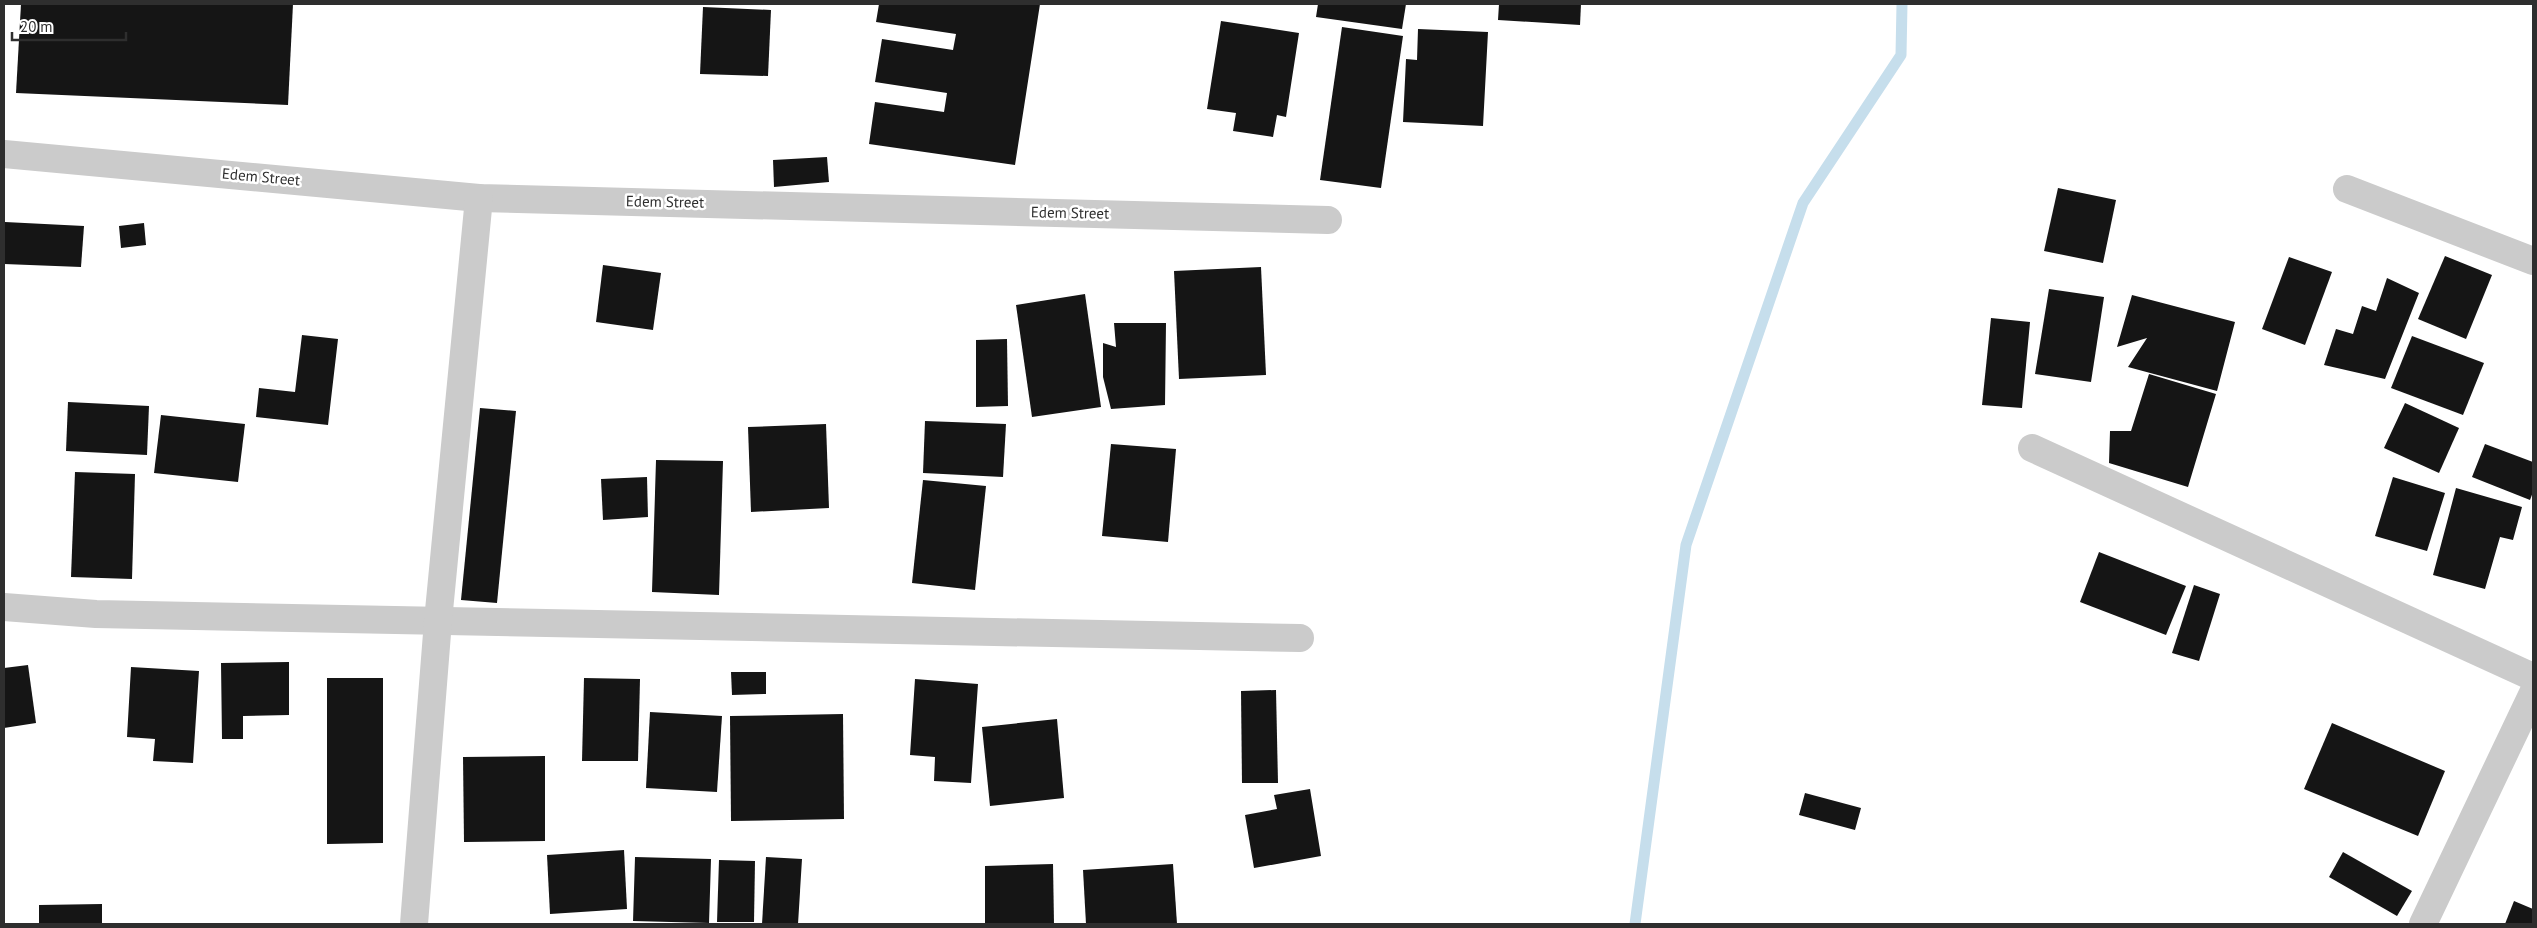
<svg xmlns="http://www.w3.org/2000/svg" width="2537" height="928" font-family="'PT Sans',sans-serif">
<rect width="100%" height="100%" fill="#fff"/>
<g fill="none" stroke-linecap="round" stroke-linejoin="round">
<polyline stroke="#c6deec" stroke-width="11" points="1635,924 1686,545 1803,203 1901,55 1902,4"/>
</g>
<g fill="#151515">
<polygon points="21,4 293,4 288,105 16,93"/>
<polygon points="879,4 1040,4 1015,165 869,144 875,102 944,112 947,93 875,82 882,39 953,50 956,34 876,22"/>
<polygon points="1318,4 1406,4 1402,29 1316,17"/>
<polygon points="1499,4 1581,4 1580,25 1498,20"/>
<polygon points="703,7 771,10 768,76 700,74"/>
<polygon points="1221,21 1299,33 1286,117 1277,115 1273,137 1233,131 1236,113 1207,109"/>
<polygon points="1342,27 1403,36 1381,188 1320,180"/>
<polygon points="1418,29 1488,32 1483,126 1403,122 1406,59 1417,60"/>
<polygon points="827,157 829,182 774,187 773,160"/>
<polygon points="2058,188 2116,200 2103,263 2044,251"/>
<polygon points="5,222 84,226 81,267 4,264"/>
<polygon points="144,223 146,245 121,248 119,226"/>
<polygon points="2445,256 2492,275 2466,339 2418,319"/>
<polygon points="2289,257 2332,272 2305,345 2262,329"/>
<polygon points="603,265 661,273 653,330 596,322"/>
<polygon points="1261,267 1266,375 1179,379 1174,271"/>
<polygon points="2387,278 2419,293 2385,379 2324,365 2336,329 2353,334 2362,306 2376,311"/>
<polygon points="2049,289 2104,297 2091,382 2035,374"/>
<polygon points="1085,294 1101,407 1032,417 1016,305"/>
<polygon points="2132,295 2235,322 2217,391 2128,367 2147,338 2117,347"/>
<polygon points="1991,318 2030,322 2022,408 1982,405"/>
<polygon points="1114,323 1166,323 1165,405 1111,409 1103,377 1103,343 1116,347"/>
<polygon points="302,335 338,339 328,425 256,417 259,388 295,392"/>
<polygon points="2412,336 2484,363 2463,415 2391,388"/>
<polygon points="1007,339 1008,406 976,407 976,340"/>
<polygon points="2149,374 2216,394 2188,487 2109,463 2110,431 2131,431"/>
<polygon points="68,402 149,406 147,455 66,451"/>
<polygon points="2405,403 2459,428 2439,473 2384,448"/>
<polygon points="480,408 516,411 497,603 461,600"/>
<polygon points="161,415 245,424 238,482 154,473"/>
<polygon points="925,421 1006,424 1003,477 923,473"/>
<polygon points="826,424 829,508 751,512 748,427"/>
<polygon points="1111,444 1176,449 1168,542 1102,536"/>
<polygon points="2485,444 2533,462 2533,492 2530,500 2472,477"/>
<polygon points="656,460 723,461 719,595 652,592"/>
<polygon points="75,472 135,474 132,579 71,577"/>
<polygon points="647,477 648,517 603,520 601,479"/>
<polygon points="2393,477 2445,493 2427,551 2375,536"/>
<polygon points="923,480 986,486 975,590 912,583"/>
<polygon points="2456,488 2522,507 2513,540 2500,537 2485,589 2433,575"/>
<polygon points="2099,552 2186,586 2166,635 2080,602"/>
<polygon points="2194,585 2220,594 2199,661 2172,653"/>
<polygon points="289,662 289,715 243,716 243,739 222,739 221,663"/>
<polygon points="28,665 36,723 4,728 4,668"/>
<polygon points="131,667 199,671 193,763 153,761 155,739 127,737"/>
<polygon points="731,672 766,672 766,694 732,695"/>
<polygon points="327,678 383,678 383,843 327,844"/>
<polygon points="584,678 640,679 638,761 582,761"/>
<polygon points="915,679 978,684 971,783 934,781 935,757 910,755"/>
<polygon points="1276,690 1278,783 1242,783 1241,691"/>
<polygon points="650,712 722,716 717,792 646,788"/>
<polygon points="843,714 844,819 731,821 730,716"/>
<polygon points="1057,719 1064,798 990,806 982,727"/>
<polygon points="2332,723 2445,771 2418,836 2304,789"/>
<polygon points="545,756 545,841 464,842 463,757"/>
<polygon points="1310,789 1321,856 1254,868 1245,815 1277,809 1274,795"/>
<polygon points="1805,793 1861,808 1855,830 1799,815"/>
<polygon points="624,850 627,909 550,914 547,855"/>
<polygon points="2343,852 2412,891 2397,916 2329,877"/>
<polygon points="635,857 711,859 709,923 633,921"/>
<polygon points="766,857 802,859 798,924 762,924"/>
<polygon points="719,860 755,861 754,922 717,922"/>
<polygon points="1053,864 1054,924 985,924 985,866"/>
<polygon points="1173,864 1177,924 1086,924 1083,870"/>
<polygon points="2514,901 2533,909 2533,924 2505,924"/>
<polygon points="102,904 102,924 39,924 39,905"/>
</g>
<g fill="none" stroke-linecap="round" stroke-linejoin="round">
<g stroke="#cbcbcb" stroke-width="28">
<polyline points="4,154 479,198 1328,220"/>
<polyline points="2347,189 2533,261"/>
<polyline points="2032,448 2533,677"/>
<polyline points="4,607 96,614 1300,638"/>
<polyline points="414,924 438,621 479,198"/>
<polyline points="2423,924 2533,693"/>
</g>
</g>
<g text-anchor="middle" stroke-width="5" stroke-linejoin="round" paint-order="stroke">
<g font-size="15" fill="#2e2e2e" stroke="#fff">
<text transform="translate(261 177) rotate(5)" y="5">Edem Street</text>
<text transform="translate(665 202) rotate(1)" y="5">Edem Street</text>
<text transform="translate(1070 213) rotate(1)" y="5">Edem Street</text>
</g>
</g>
<rect width="2537" height="928" fill="none" stroke="#2e2e2e" stroke-width="10"/>
<path d="M12 32v8h114v-8" fill="none" stroke="#2e2e2e" stroke-width="2.5"/>
<text x="20" y="32" font-size="15" fill="#2e2e2e" stroke="#ffffff" stroke-width="4" paint-order="stroke">20 m</text>
</svg>
